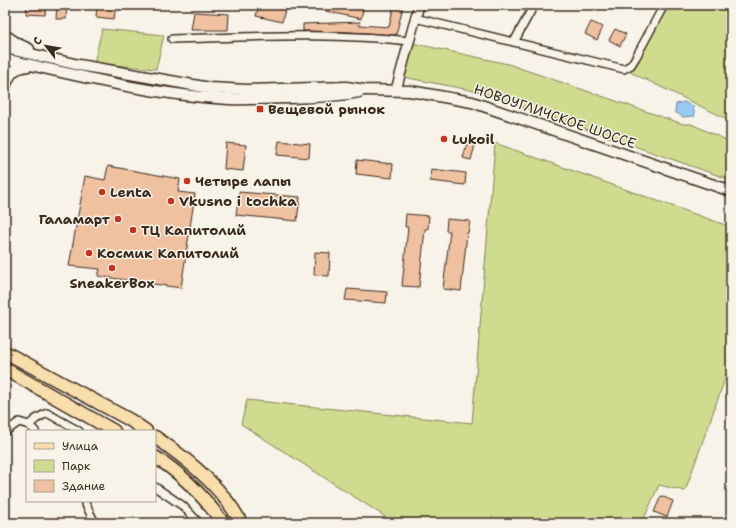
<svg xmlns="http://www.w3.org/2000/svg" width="736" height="528" font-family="'Shantell Sans',sans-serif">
<rect width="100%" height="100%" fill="#f7f3e8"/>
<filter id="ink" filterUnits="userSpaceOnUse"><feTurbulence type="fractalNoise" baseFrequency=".025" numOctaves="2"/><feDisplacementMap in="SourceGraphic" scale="8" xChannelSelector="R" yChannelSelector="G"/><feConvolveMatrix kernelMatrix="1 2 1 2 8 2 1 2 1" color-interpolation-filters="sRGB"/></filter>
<g filter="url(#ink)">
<g fill="#cfdb8e" stroke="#858256">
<polygon points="664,5 731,5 731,121 628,71"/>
<polygon points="102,29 164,35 156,69 94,63"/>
<polygon points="412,43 508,64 683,124 691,124 731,142 731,180 480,92 403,77"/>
<polygon points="495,143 731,227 731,362 685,491 659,485 642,523 395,523 241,424 247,400 472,423"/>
</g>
<polygon fill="#98caf4" stroke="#738a9e" points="684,102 693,106 695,116 683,117 675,112 676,104"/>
<g fill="#f0c1a0" stroke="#3b2a1e">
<polygon points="27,5 46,5 45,15 26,14"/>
<polygon points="57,5 67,5 66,19 56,19"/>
<polygon points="97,5 116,5 114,19 96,17"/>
<polygon points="259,5 286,5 282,22 256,16"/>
<polygon points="308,5 364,5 361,19 308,7"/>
<polygon points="394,5 403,7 396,35 350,32 303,31 303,24 360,22 359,25 389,27"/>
<polygon points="194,12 229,14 228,30 191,30"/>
<polygon points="591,22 603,27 597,40 585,34"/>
<polygon points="615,29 626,34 620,46 609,40"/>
<polygon points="279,141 310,144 309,158 277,155"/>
<polygon points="226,143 246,145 243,171 224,169"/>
<polygon points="467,143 475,145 471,160 463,158"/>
<polygon points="357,160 393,164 392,178 356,174"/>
<polygon points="108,166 180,179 178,192 195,194 181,288 98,276 100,269 69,266 85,176 105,180"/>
<polygon points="431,169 466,173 465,185 430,181"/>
<polygon points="239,192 300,197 297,221 236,215"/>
<polygon points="406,214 429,216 428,229 425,229 419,287 402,286 408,227 405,227"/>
<polygon points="447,219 470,221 468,233 467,233 461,291 443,289 450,231 446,231"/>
<polygon points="315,252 330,253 329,276 314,275"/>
<polygon points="347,289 387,292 386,303 345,300"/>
<polygon points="661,496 673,501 667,517 654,512"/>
</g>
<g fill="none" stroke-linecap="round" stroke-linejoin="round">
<defs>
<g id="minor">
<polyline points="415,18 624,69 631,65 636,57 664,5"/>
<path d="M172,39C251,37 330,32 409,41"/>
<polyline points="514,42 534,5"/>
<polyline points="29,425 36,419 47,413 79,431"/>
<polyline points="5,432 19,422 29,425 35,431"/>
<polyline points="155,487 183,506 199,523"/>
<polyline points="84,501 95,523"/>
</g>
<polyline id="tertiary" points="396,90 419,5"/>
<g id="secondary">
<polyline points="5,35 18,44 29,49"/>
<polyline points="5,48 79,65 210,88 247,90 346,87 365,90 410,91 472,102 731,191"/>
<path d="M5,59C78,76 153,95 229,99C249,100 269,98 289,98C313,97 336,97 359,92"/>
<path d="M5,87C10,73 13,68 28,66"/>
</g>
<g id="primary">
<polyline points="5,352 130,420 146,431"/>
<polyline points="5,369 114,431"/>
<path d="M155,437C186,458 224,489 241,523"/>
<path d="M155,457C181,473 205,498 223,523"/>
</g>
</defs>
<use href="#minor" stroke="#3b2a1e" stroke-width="10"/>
<use href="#tertiary" stroke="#3b2a1e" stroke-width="12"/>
<use href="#secondary" stroke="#3b2a1e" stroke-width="13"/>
<use href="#primary" stroke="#3b2a1e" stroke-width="15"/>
<use href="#minor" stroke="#f7f3e8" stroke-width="7"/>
<use href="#tertiary" stroke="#f7f3e8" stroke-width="9"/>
<use href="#secondary" stroke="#f7f3e8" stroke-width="10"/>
<use href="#primary" stroke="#f8deab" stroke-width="12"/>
</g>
</g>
<g fill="#c8321e" stroke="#f7f3e8" stroke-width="1.5">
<rect x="256" y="105" width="8" height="8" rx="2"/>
<circle cx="444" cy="139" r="4"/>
<circle cx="187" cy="181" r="4"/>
<circle cx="102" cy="192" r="4"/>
<circle cx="171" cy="201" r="4"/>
<circle cx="118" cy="219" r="4"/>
<circle cx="133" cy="230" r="4"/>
<circle cx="89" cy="253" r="4"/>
<circle cx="112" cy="268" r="4"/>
</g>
<g text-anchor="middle" stroke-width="3" stroke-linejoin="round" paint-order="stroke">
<g font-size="14" font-weight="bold" fill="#3b2a1e" stroke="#f7f3e8" text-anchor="start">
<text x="268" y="114">Вещевой рынок</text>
<text x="452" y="144">Lukoil</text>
<text x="195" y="186">Четыре лапы</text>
<text x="110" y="197">Lenta</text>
<text x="179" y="206">Vkusno i tochka</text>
<text x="110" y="224" text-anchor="end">Галамарт</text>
<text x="141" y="235">ТЦ Капитолий</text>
<text x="97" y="258">Космик Капитолий</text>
<text x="112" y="288" text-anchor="middle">SneakerBox</text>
</g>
<g font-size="14" fill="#3b2a1e" stroke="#f7f3e8">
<text transform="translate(555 116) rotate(19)" y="5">НОВОУГЛИЧСКОЕ ШОССЕ</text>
</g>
</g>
<rect width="736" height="528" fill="none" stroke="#f7f3e8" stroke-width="20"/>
<rect x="10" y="10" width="716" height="508" fill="none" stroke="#3b2a1e" stroke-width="1.5" filter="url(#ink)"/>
<rect x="26" y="430" width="130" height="72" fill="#f7f3e8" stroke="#aca397"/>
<rect x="34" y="443" width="20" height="6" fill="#f8deab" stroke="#aca397"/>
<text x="62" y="450" font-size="12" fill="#3b2a1e">Улица</text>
<rect x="34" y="460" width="20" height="12" fill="#cfdb8e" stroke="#aca397"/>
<text x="62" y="470" font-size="12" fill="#3b2a1e">Парк</text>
<rect x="34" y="480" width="20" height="12" fill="#f0c1a0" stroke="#aca397"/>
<text x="62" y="490" font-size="12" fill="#3b2a1e">Здание</text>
<g transform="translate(46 46) rotate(301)" stroke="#f7f3e8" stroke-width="3" paint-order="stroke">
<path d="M0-3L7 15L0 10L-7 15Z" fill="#3b2a1e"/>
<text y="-6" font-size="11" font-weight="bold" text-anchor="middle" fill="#3b2a1e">С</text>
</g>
</svg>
